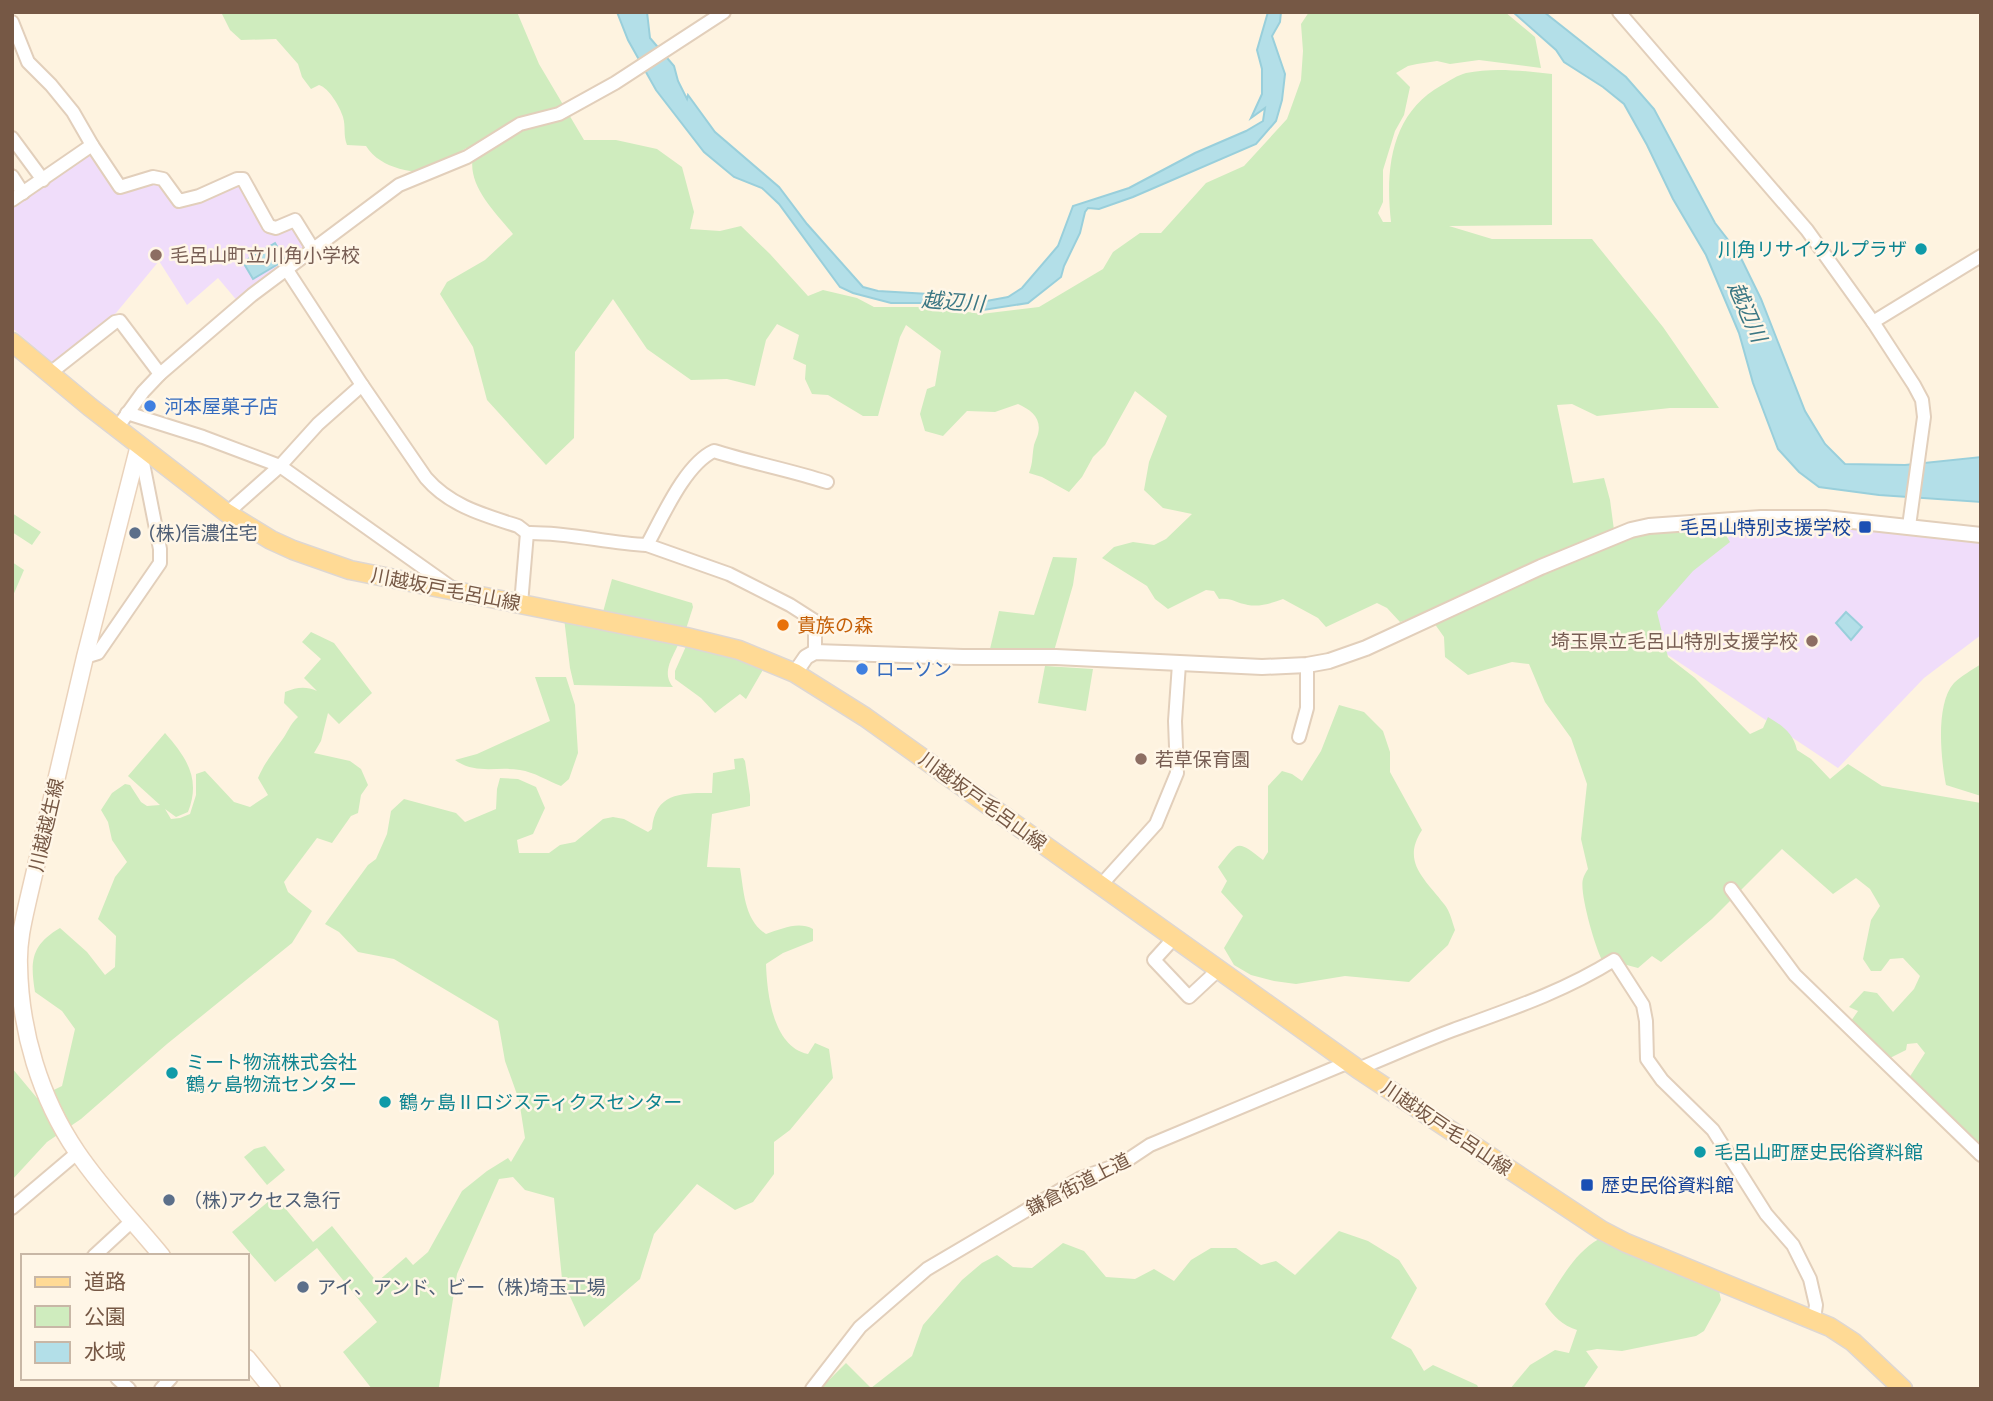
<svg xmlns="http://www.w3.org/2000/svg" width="1993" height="1401" font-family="Figtree,'Noto Sans JP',sans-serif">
<rect width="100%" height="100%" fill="#fef3e0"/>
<g fill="#f0ddfa">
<polygon points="90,154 96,157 119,191 143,182 162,182 178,206 237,183 241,185 264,228 276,234 290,227 295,228 307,248 239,303 218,278 187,305 159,261 116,313 54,364 12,328 12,207"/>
<polygon points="1803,524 1981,542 1981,635 1924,678 1838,768 1656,647 1626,612 1680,578 1737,530 1762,525 1765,529 1797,527"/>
</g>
<g fill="#cfecbe">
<path d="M221,12H517L539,64L584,140H616L657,149L682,167L694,212L690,229L720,231L741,226L770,254L808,296L823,290L857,298L874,307H936L981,314L1039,307L1103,269L1113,252L1140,233H1161L1206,183L1244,166L1287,119L1301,80L1303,51L1301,24L1309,12H1505L1535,37L1541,68L1479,60L1450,64L1437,61L1417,64L1408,66L1396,73L1410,87L1404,115L1395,131L1383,170V202L1378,213L1383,222H1391C1385,169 1391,113 1442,85C1449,81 1458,75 1466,73C1494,67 1524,71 1552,74V225L1449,226L1492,239H1592L1663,327L1719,408H1670L1597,416L1572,404L1557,405L1573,483L1604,478L1610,500L1616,545L1640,531L1724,532L1730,542L1693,571L1657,612L1668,657L1695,678L1750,734L1763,728L1768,717C1783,726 1793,733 1797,750L1811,759L1830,779L1848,764L1882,786L1981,803V1146L1909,1078L1925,1053L1917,1043L1907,1044L1906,1050L1888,1059L1851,1021L1858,1011L1849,1007L1864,991L1877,993L1893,1012L1914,989L1920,976L1903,958L1890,959L1881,971H1871L1863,959L1871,920L1880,906L1870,889L1856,878L1833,894L1782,849L1712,919L1661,962L1652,956L1638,968L1623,964L1616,954L1602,960C1595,947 1579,892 1583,879C1584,875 1586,872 1588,869L1581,839L1587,784L1571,738L1545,702L1529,664L1512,662L1468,675L1445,657L1444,637L1427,613L1400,622L1387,608L1377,603L1326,627L1318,618L1283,599C1272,603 1260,607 1248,605C1235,603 1234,598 1219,599L1214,591L1206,590L1168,609L1155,599L1147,586L1102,558L1114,547L1133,542L1154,545L1166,539L1192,514L1163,508L1144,490L1149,462L1167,416L1135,391L1105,445L1093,457L1082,477L1069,492L1042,477L1029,473C1033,463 1032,455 1034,445C1035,441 1037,438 1038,434C1042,418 1031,410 1018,404L995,412L967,411L943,436L925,431L920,414L927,389L935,386L941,351L906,325L900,337L878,416H863L828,395L812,394L805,379L806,365L793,359L799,335L777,324L766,340L755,386L727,379L691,380L647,349L613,299L575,352L574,438L546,465L487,400L473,347L440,294L447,282L485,260L513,234C495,212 467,186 473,156L467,148C454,153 452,165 442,174C415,173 381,170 366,146L347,145C343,135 346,127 343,117C340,107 329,88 319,85L311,89L302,77L298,64L276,39L241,40L230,30Z"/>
<polygon points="12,513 41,532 32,545 12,532"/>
<polygon points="1053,557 1077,558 1073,585 1054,651 990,649 999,611 1034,615"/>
<polygon points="12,562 24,570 12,598"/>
<polygon points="612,579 692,603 693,607 686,629 603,612"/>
<path d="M564,618L677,641L678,645C671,660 662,673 673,687L574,685L570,668Z"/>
<path d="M311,632L334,643L372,693L339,724L328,713L321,741L314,753L350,761L361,769L368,785L361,795L358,813L351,816L332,843L317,838L284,882L288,892L312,911L292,943L167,1044L81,1119L47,1142L12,1180V1068L37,1098L62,1086L75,1029L62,1011L35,992C30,961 31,945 60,928L87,952L105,975L115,967L116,936L98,919L115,877L127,862L112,840L108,822L101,810L112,793L125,784L130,785L141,802L147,806L160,805L128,776L165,733C187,758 201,779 188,812L176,817L165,809L171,819L180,818L190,814L196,795V774L205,771L234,802L250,807L268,795L258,778C265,762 272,754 282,740C288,732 290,724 298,717L284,703L285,692C297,687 306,686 317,691L304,678L321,659L302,642Z"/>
<polygon points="687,644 717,651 764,668 746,699 740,694 715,713 701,698 675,679 675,671"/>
<path d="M1981,664V796L1946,785C1941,760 1935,704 1954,683C1961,676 1972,670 1981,664Z"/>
<polygon points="1045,666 1093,669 1086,711 1038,703"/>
<path d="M535,677H566L575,705L578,753L569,779L561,786C548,781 534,772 520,770C497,766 476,775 455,760L477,754L550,721Z"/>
<path d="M1339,705L1364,712L1383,731L1390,752V772L1422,830C1401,862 1425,879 1444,904C1450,911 1452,921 1455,930L1448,945L1409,982L1345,976L1296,984L1274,981L1251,975L1234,965L1224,948L1243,916L1221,892L1227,881L1218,867C1239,841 1236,839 1263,860L1268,852V786L1282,771L1292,774L1302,781L1321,751Z"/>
<path d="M743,758L745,761L750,795V806L712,814L707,867L740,868C744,891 744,920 766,934C782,929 798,921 813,929V941L783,953L766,964C767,994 773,1047 808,1054L815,1043L829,1049L833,1078L790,1130L774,1142V1174L753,1202L735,1210L697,1184L654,1234L640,1279L584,1327L562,1279L554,1198L525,1190L513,1177L499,1179L457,1274L439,1387L433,1389H372L343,1352L377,1322L317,1248L275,1282L232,1232L275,1196L313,1242L332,1226L377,1282L406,1257L413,1265L428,1252L462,1191L487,1171L508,1158L511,1162L525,1138L519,1100L505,1061L498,1021L394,959L358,952L339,932L325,924L368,865L376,859L387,834L391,811L404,799L456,813L465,822L496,809L497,789L500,778L518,779L536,787L545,808L533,834L517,840L519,853H549L560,845L575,842L603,819L613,817L624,819L648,832L652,829C655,792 683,793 712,793L713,773L735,769L734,759Z"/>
<polygon points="265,1146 285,1170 267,1185 244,1157 254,1149"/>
<polygon points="1339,1231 1368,1241 1399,1260 1417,1288 1391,1338 1411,1349 1424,1371 1433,1365 1477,1385 1479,1389 820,1389 846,1363 871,1388 912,1356 923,1325 962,1280 982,1263 997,1255 1013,1267 1032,1268 1063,1243 1084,1251 1106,1277 1135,1279 1154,1269 1174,1281 1191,1260 1211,1248 1236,1248 1261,1265 1276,1261 1295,1275"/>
<path d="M1599,1239L1718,1286L1721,1300L1704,1331L1696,1336L1622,1351L1597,1349L1586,1351L1598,1367L1583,1389H1510L1530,1365L1555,1350L1569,1353L1577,1330C1562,1325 1554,1317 1545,1304C1560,1281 1574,1253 1599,1239Z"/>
</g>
<g fill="#b3dfe8" stroke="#99cfdb" stroke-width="2">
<polygon points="617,12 647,12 650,38 674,66 678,81 687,99 688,95 715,132 779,187 807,224 863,287 878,291 929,294 981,302 1008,297 1022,288 1058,246 1073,206 1129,188 1195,153 1246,131 1263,121 1265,108 1251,118 1262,94 1262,69 1257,50 1268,12 1281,12 1280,22 1272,36 1285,74 1282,100 1276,121 1256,144 1133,197 1099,209 1088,208 1085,212 1080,233 1064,266 1061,277 1028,303 983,310 929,303 891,303 853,293 840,287 779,204 762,188 734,177 704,152 656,90 628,40"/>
<polygon points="1513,12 1544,12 1626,77 1654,109 1715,223 1739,254 1761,299 1805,411 1825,444 1845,464 1905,465 1981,457 1981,502 1879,495 1819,487 1799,472 1778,449 1753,383 1739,333 1706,255 1673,199 1647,145 1624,104 1603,87 1564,62 1556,50"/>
<polygon points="275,243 285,260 253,279 243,262"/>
<polygon points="1846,612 1862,627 1851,640 1836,623"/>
</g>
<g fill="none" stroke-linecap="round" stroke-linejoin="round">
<defs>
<g id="minor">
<polyline points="1619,12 1807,230 1873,322 1914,385 1922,400 1924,417 1909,526"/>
<polyline points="12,22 28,62 51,85 73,112 92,145 12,200"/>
<polyline points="12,138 43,180"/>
<polyline points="92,145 120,187 153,177 163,179 179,201 199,196 237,179 243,179 269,226 276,228 295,220 313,249"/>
<polyline points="12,176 23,193"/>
<polyline points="1873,322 1981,256"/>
<polyline points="49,374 115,322 120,321 160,374"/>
<path d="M362,385L426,478C450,506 484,515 518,526L527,533C568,532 606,543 647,545"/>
<polyline points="127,413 203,437 280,466 452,588"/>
<polyline points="117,428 143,392 160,374 252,295 399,185 467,157 520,124 559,114 615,83 724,12"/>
<polyline points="227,513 280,466 318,424 362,385 287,270"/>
<polyline points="521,604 527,533"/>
<path d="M815,652V621L790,605L729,574L647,545C662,518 685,464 714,451C752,463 790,470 827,482"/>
<polyline points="85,657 98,653 160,563 160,549 140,448"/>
<polyline points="1299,737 1307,708 1307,665"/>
<polyline points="1101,885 1156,824 1177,773 1175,721 1179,664"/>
<polyline points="1731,889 1795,975 1981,1155"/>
<polyline points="1174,938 1154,960 1189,997 1218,970"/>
<path d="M1358,1069C1390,1056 1421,1042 1453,1030C1508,1010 1563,992 1614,960L1643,1005L1646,1021L1647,1059L1662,1080L1713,1130L1766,1214L1793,1245L1810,1279L1816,1305L1814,1319"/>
<polyline points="12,1208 77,1153"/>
<polyline points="94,1256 133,1220"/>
<polyline points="117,1378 129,1389"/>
<polyline points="161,1389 171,1378"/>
<polyline points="812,1389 860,1327 927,1269 1081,1178 1123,1163 1150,1145 1349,1062"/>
</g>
<polyline id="tertiary" points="795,673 806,657 815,652 963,657 1056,657 1262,667 1307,665 1329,661 1366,648 1541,567 1631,530 1649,526 1761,518 1825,518 1981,535"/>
<g id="secondary">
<path d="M139,445L85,657L29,896C24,918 18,941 19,965C20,1030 40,1098 77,1152C102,1189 134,1222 162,1256"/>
<polyline points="247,1358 272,1389"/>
</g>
<polyline id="primary" points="12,342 90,407 227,513 271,540 293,550 350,570 686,637 739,650 795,673 865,717 1358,1069 1601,1230 1626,1243 1830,1327 1853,1342 1903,1389"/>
</defs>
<use href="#minor" stroke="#e2cfbb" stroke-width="16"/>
<use href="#tertiary" stroke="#e2cfbb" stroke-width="18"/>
<use href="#secondary" stroke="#ead2bb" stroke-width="19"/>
<use href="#primary" stroke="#ded7d2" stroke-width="21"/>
<use href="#minor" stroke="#fff" stroke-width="12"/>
<use href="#tertiary" stroke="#fff" stroke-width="14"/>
<use href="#secondary" stroke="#fff" stroke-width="16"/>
<use href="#primary" stroke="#ffda95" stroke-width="18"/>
</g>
<g fill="#0f9aa8" stroke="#fff6e7" stroke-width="2.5">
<circle cx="1921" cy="249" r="7"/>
<circle cx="172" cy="1073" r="7"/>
<circle cx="385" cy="1102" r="7"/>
<circle cx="1700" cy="1152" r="7"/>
</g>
<g fill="#8d6e63" stroke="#fff6e7" stroke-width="2.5">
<circle cx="156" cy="255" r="7"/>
<circle cx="1812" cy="641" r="7"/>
<circle cx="1141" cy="759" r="7"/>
</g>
<g fill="#3f7fe0" stroke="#fff6e7" stroke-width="2.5">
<circle cx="150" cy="406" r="7"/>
<circle cx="862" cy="669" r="7"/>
</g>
<g fill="#1a4fb4" stroke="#fff6e7" stroke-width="2.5">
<rect x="1858" y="520" width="14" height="14" rx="3.5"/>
<rect x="1580" y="1178" width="14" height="14" rx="3.5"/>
</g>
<g fill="#5c6f8a" stroke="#fff6e7" stroke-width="2.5">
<circle cx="135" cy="533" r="7"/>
<circle cx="169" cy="1200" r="7"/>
<circle cx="303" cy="1287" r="7"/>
</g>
<circle fill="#e8710a" stroke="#fff6e7" stroke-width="2.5" cx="783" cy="625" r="7"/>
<g text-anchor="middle" stroke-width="5" stroke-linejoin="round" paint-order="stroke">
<g font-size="19" fill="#0d838f" stroke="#fff6e7" text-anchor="start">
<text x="1907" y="256" text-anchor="end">川角リサイクルプラザ</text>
<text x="186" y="1069">ミート物流株式会社<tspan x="186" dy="22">鶴ヶ島物流センター</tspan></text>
<text x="399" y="1109">鶴ヶ島Ⅱロジスティクスセンター</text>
<text x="1714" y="1159">毛呂山町歴史民俗資料館</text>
</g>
<g font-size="19" fill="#785e54" stroke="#fff6e7" text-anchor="start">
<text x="170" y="262">毛呂山町立川角小学校</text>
<text x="1798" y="648" text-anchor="end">埼玉県立毛呂山特別支援学校</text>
<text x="1155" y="766">若草保育園</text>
</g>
<g font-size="19" fill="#366cbe" stroke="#fff6e7" text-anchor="start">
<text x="164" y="413">河本屋菓子店</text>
<text x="876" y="676">ローソン</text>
</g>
<g font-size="19" fill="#164399" stroke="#fff6e7" text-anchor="end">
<text x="1851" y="534">毛呂山特別支援学校</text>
<text x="1601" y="1192" text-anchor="start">歴史民俗資料館</text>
</g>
<g font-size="19" fill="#4e5e75" stroke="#fff6e7" text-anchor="start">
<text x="149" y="540">(株)信濃住宅</text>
<text x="183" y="1207">（株)アクセス急行</text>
<text x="317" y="1294">アイ、アンド、ビー（株)埼玉工場</text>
</g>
<g font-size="19" fill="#765845" stroke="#fff6e7">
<text transform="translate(446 589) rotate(11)" y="7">川越坂戸毛呂山線</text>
<text transform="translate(983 801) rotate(36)" y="7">川越坂戸毛呂山線</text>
<text transform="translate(46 825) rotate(-77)" y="7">川越越生線</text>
<text transform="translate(1447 1128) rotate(34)" y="7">川越坂戸毛呂山線</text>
<text transform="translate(1078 1184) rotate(-27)" y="7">鎌倉街道上道</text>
</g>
<g font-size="19" fill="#c56008" stroke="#fff6e7" text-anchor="start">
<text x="797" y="632">貴族の森</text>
</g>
<g font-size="21" font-style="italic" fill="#3b7784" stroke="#fff6e7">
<text transform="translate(953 302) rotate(4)" y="7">越辺川</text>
<text transform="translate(1747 312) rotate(66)" y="7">越辺川</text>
</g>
</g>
<rect width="1993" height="1401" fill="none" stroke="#765845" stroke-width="28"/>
<rect x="21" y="1254" width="228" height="126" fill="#fff6e7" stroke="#c8b7a6" stroke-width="2"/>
<rect x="35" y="1277" width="35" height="10" fill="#ffda95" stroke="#c8b7a6" stroke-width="2"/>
<text x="84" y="1289" font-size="21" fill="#765845">道路</text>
<rect x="35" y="1306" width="35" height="21" fill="#cfecbe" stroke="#c8b7a6" stroke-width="2"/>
<text x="84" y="1324" font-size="21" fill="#765845">公園</text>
<rect x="35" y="1342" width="35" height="21" fill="#b3dfe8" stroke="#c8b7a6" stroke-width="2"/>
<text x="84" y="1359" font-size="21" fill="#765845">水域</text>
</svg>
